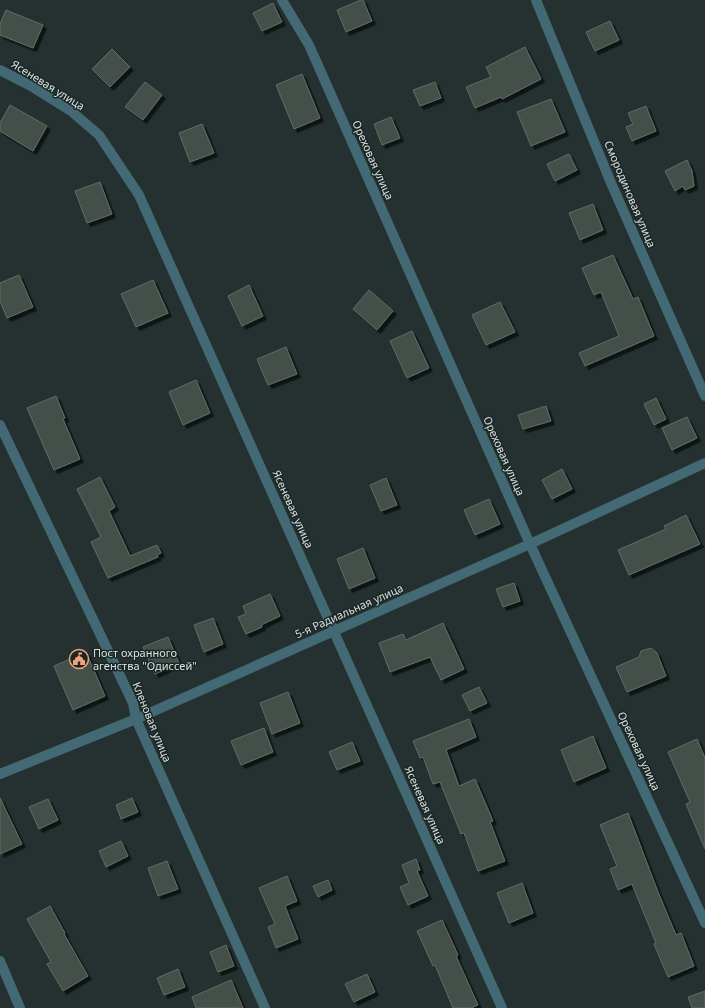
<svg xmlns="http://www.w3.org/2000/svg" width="705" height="1008" font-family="'Noto Sans',sans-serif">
<defs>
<filter id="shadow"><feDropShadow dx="3.5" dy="3.5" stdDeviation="0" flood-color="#0009"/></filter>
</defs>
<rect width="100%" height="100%" fill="#243130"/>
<g fill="#444f48" stroke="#606c65" filter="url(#shadow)">
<polygon points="361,0 363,0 372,21 346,32 337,10"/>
<polygon points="273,3 282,22 262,31 253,13"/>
<polygon points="6,10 43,25 33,48 0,35 0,24"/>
<polygon points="610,21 619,40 595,51 586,32"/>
<polygon points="525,47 541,79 502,99 501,97 475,108 466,87 491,77 486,67"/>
<polygon points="112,49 130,67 110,87 92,69"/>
<polygon points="302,74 320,118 294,129 276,85"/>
<polygon points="145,82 162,95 143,120 125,107"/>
<polygon points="435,82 441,98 420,106 413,90"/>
<polygon points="551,99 565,132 531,146 517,112"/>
<polygon points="10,105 47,126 33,151 0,131 0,123"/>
<polygon points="646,106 656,131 632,141 626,127 633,124 628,113"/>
<polygon points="391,117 400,138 382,145 374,124"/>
<polygon points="202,124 214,153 190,162 179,133"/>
<polygon points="569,154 577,170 555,181 547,164"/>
<polygon points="687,160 692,171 694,186 685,190 683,186 675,191 665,171"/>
<polygon points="100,182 112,214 87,223 75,191"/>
<polygon points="593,204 603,230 580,240 569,213"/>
<polygon points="613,255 633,299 638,297 654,336 585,366 579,353 619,336 601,292 594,295 582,268"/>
<polygon points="19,275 33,307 7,318 0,301 0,283"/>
<polygon points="153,280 168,313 136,327 121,294"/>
<polygon points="249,285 263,316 242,326 228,296"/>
<polygon points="369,290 393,311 377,330 353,309"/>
<polygon points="500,302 515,332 486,345 472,315"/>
<polygon points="412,331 429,368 407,378 390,341"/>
<polygon points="286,347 297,374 268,385 257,359"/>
<polygon points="196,380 210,413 183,425 169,392"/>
<polygon points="56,396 65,418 63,419 80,459 54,470 27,408"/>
<polygon points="656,398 666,419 654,425 644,404"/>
<polygon points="546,406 551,421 523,429 518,415"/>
<polygon points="687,417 697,438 672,450 662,428"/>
<polygon points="562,469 572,489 552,499 542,480"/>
<polygon points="100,477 115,507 109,511 130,556 157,545 161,553 157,555 158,557 108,578 91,542 101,537 77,489"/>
<polygon points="386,478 397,505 381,511 370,485"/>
<polygon points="489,499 500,524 475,535 464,510"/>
<polygon points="686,515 700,544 629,575 618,550 666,529 664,526"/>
<polygon points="363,548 375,578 349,589 337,559"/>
<polygon points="514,583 520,601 503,607 496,589"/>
<polygon points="270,594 280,616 261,625 262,627 246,634 238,617 246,614 243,606"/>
<polygon points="213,618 223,644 204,652 194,625"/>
<polygon points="443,623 464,669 441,680 430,657 390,672 379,643 403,634 406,640"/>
<polygon points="168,637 179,663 155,674 143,647"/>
<polygon points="651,648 657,653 666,676 627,692 616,667 639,657 641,651"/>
<polygon points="86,652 105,696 73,710 54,666"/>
<polygon points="479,687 487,703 470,711 462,695"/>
<polygon points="288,692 300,723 272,734 260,703"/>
<polygon points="469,719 476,737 446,750 459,786 475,779 493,821 490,822 505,861 478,871 464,833 461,834 440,782 433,784 423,757 420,758 413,741"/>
<polygon points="264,728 273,752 241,765 231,741"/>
<polygon points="593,736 606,768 574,782 561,750"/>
<polygon points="697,739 705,758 705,849 686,804 690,802 668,752"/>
<polygon points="352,742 360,761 337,770 329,752"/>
<polygon points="0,798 22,844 0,854"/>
<polygon points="132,798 138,812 121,819 116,805"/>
<polygon points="48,799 58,820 39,829 29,807"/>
<polygon points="628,813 658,892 676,935 681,933 694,966 668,977 654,944 656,943 632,884 618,890 610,869 617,866 600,825"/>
<polygon points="121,841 128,856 106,867 99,851"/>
<polygon points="416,859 420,870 417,871 428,896 408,905 400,887 409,883 402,865"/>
<polygon points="167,861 178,889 158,896 148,868"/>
<polygon points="287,876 297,901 285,906 298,939 276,948 268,927 275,924 259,888"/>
<polygon points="328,880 332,890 318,897 313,886"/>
<polygon points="522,883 533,913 509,923 497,893"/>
<polygon points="50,906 65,933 64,934 88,976 63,991 47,964 51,962 27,919"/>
<polygon points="442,920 458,955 456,956 478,1005 471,1008 453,1008 435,965 433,966 417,931"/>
<polygon points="226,945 234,966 218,972 210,952"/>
<polygon points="178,969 185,987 164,995 157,978"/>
<polygon points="367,974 375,992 354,1002 345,984"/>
<polygon points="231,980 243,1008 196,1008 192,997"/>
<polygon points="705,991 705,1008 692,1008 688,997"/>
</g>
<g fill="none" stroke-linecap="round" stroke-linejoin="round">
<g stroke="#436a74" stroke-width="10">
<polyline points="282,0 309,45 530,544 705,923"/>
<polyline points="536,0 611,183 705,396"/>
<polyline points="0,70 31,86 71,111 99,135 139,195 502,1008"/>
<polyline points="0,425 133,703 136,719 265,1008"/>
<polyline points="0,774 136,719 530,544 705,463"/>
<polyline points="0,961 20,1008"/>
</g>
</g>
<defs>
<symbol id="civic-ring" viewBox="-11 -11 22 22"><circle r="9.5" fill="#1a2726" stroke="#f1a17b" stroke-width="1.5"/><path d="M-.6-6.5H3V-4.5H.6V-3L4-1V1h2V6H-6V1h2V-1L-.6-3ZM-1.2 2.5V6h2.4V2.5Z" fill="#f1a17b"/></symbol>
</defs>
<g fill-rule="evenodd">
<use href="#civic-ring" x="68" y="648" width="22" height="22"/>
</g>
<g text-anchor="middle" stroke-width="3" stroke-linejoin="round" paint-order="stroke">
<g font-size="11" fill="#d9e1e0" stroke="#1a2726">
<text transform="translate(48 85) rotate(32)" y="4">Ясеневая улица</text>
<text transform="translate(373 160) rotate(66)" y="4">Ореховая улица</text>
<text transform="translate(630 194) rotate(67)" y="4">Смородиновая улица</text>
<text transform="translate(504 456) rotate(66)" y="4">Ореховая улица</text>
<text transform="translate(293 509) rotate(66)" y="4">Ясеневая улица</text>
<text transform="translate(349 611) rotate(-24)" y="4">5-я Радиальная улица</text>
<text transform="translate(152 722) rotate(68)" y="4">Кленовая улица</text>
<text transform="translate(639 751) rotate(65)" y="4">Ореховая улица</text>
<text transform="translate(425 805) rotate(66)" y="4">Ясеневая улица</text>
</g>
<g font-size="11" fill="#d9e1e0" stroke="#1a2726" text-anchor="start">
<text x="93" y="657">Пост охранного<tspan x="93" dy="13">агенства "Одисcей"</tspan></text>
</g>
</g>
</svg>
